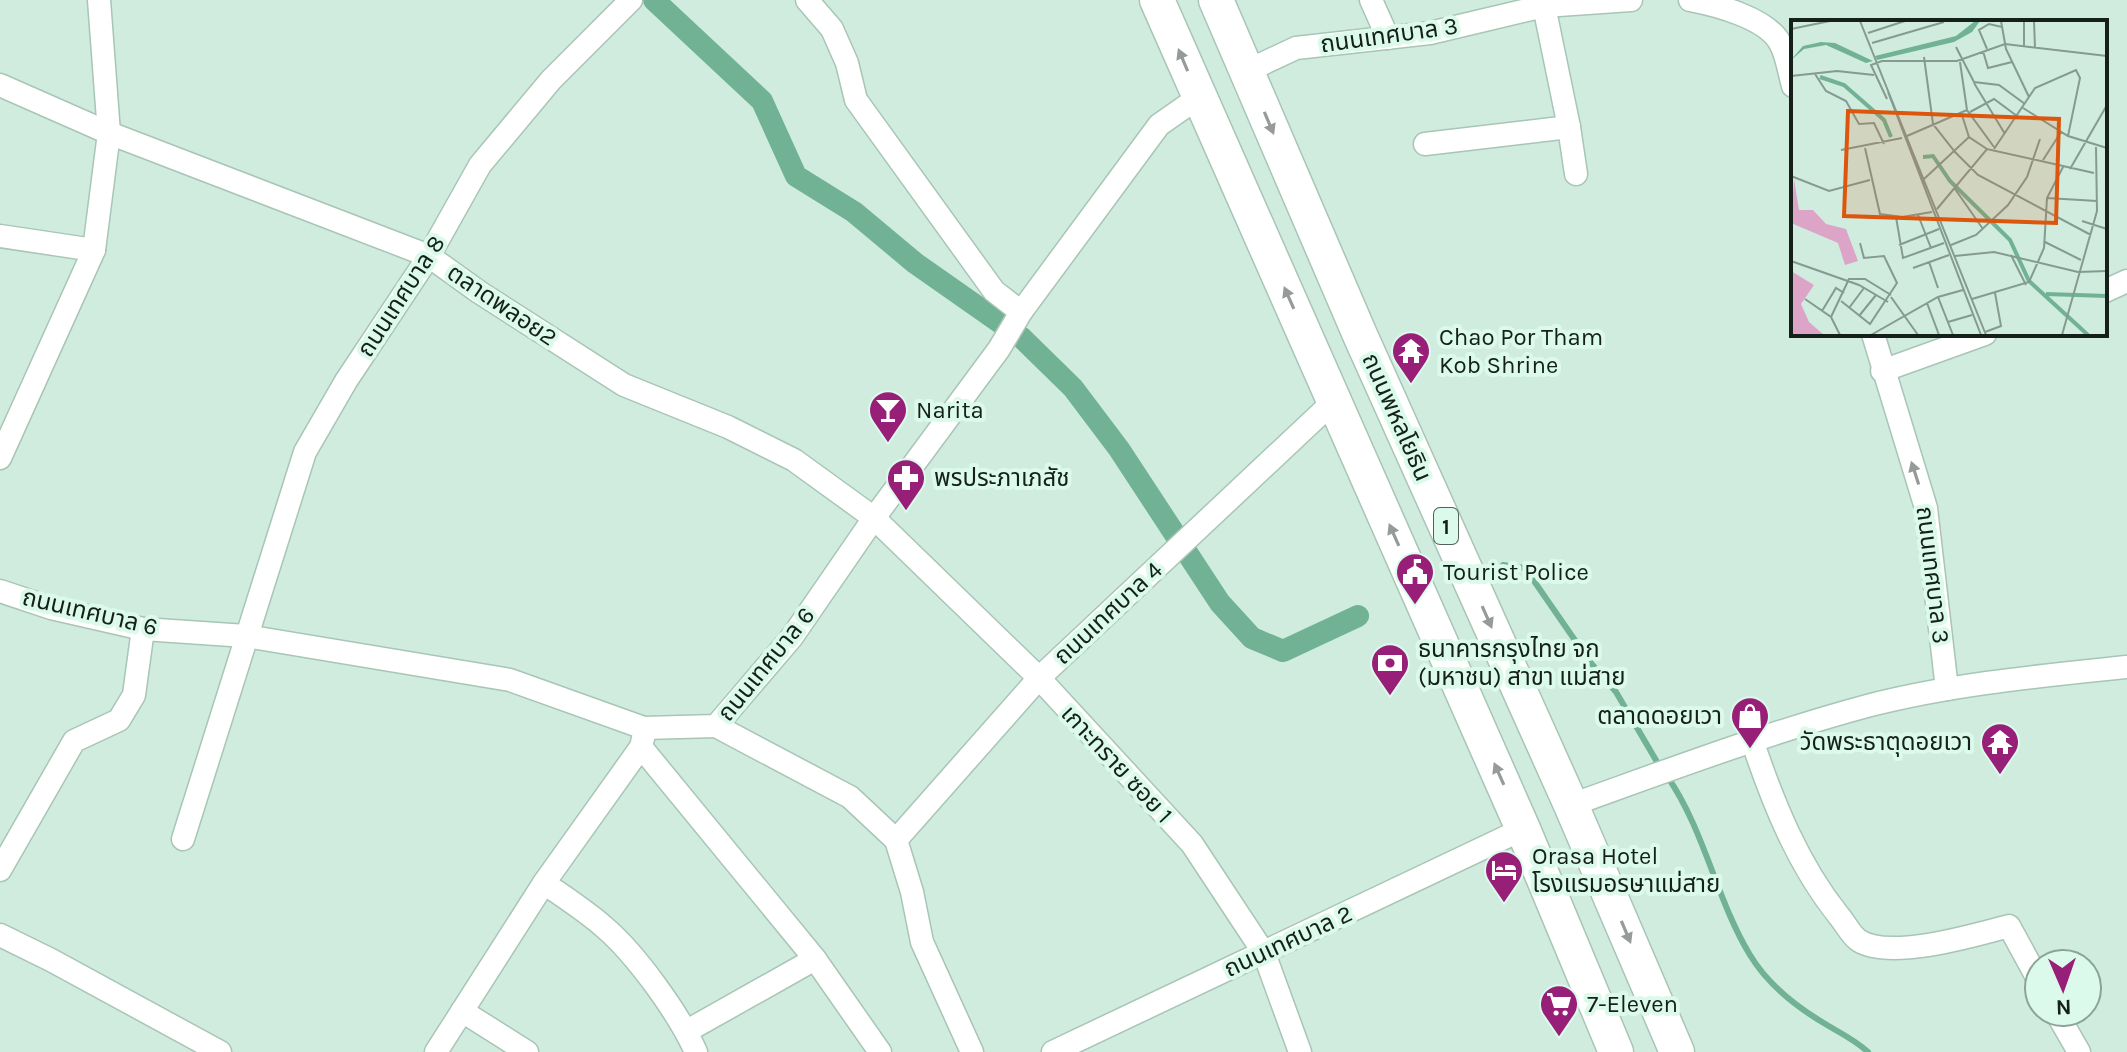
<svg xmlns="http://www.w3.org/2000/svg" width="2127" height="1052" font-family="Karla,'Noto Sans Thai',sans-serif">
<rect width="100%" height="100%" fill="#cfecde"/>
<g fill="none" stroke-linecap="round" stroke-linejoin="round">
<g stroke="#71b294" stroke-width="6">
<polyline points="1503,565 1525,568 1590,662 1616,692 1660,767"/>
<path d="M1667,776C1705,831 1716,899 1750,955C1768,985 1798,1008 1827,1025C1842,1034 1855,1040 1868,1052"/>
</g>
<polyline stroke="#71b294" stroke-width="22" points="654,0 762,101 796,176 854,212 915,263 1022,338 1073,388 1119,449 1220,603 1252,638 1283,651 1358,616"/>
<defs>
<g id="minor">
<polyline points="807,0 832,29 847,63 856,100 994,291 1021,312"/>
<polyline points="1371,0 1388,38"/>
<path d="M1690,0C1716,5 1767,18 1780,43C1787,55 1789,72 1793,86"/>
<polyline points="1544,6 1569,127 1576,174"/>
<polyline points="1247,71 1296,48 1430,33 1544,6 1631,0"/>
<polyline points="0,85 109,133 429,256 479,292 624,385 728,427 794,460 874,518 1039,678 1192,844 1264,953 1300,1052"/>
<polyline points="1425,144 1569,127"/>
<polyline points="0,236 94,250"/>
<polyline points="2105,291 2127,281"/>
<polyline points="1873,334 1926,508 1947,689"/>
<polyline points="1882,371 1985,334"/>
<polyline points="0,458 94,250 109,133 99,0"/>
<polyline points="0,591 51,608 143,629 246,636 510,680 644,728 716,726 792,637 874,518 999,349 1021,312 1159,125 1199,97"/>
<polyline points="716,726 850,797 896,840 912,892 922,942 972,1052"/>
<path d="M1752,740C1773,803 1798,865 1839,916C1845,923 1851,935 1858,940C1888,961 1976,935 2009,926L2039,981"/>
<polyline points="641,747 815,959 880,1052"/>
<path d="M1571,805C1669,770 1767,733 1867,706C1952,684 2040,676 2127,667"/>
<polyline points="183,839 305,452 346,381 429,256 480,165 551,80 631,0"/>
<polyline points="896,840 1039,678 1335,400"/>
<polyline points="0,870 74,741 119,720 134,695 143,629"/>
<path d="M544,883C564,897 586,911 604,927C636,954 679,1014 696,1052"/>
<polyline points="0,935 51,960 220,1052"/>
<polyline points="462,1011 527,1052"/>
<polyline points="2056,1012 2079,1052"/>
<polyline points="687,1031 815,959"/>
<polyline points="436,1052 544,883 641,747 644,734"/>
<polyline points="1053,1052 1523,829"/>
</g>
<g id="primary">
<polyline points="1157,0 1523,829 1616,1052"/>
<polyline points="1216,0 1360,335 1571,805 1677,1052"/>
</g>
</defs>
<use href="#minor" stroke="#a8c5b6" stroke-width="25"/>
<use href="#primary" stroke="#a8c5b6" stroke-width="37"/>
<use href="#minor" stroke="#fff" stroke-width="22"/>
<use href="#primary" stroke="#fff" stroke-width="34"/>
</g>
<defs><path id="oneway-solid" d="M-6-.8H1V-3.2L6.5 0L1 3.2V.8H-6Z" transform="scale(2)"/></defs>
<g fill="#969b98">
<use href="#oneway-solid" transform="translate(1183 60) rotate(-113)"/>
<use href="#oneway-solid" transform="translate(1269 123) rotate(67)"/>
<use href="#oneway-solid" transform="translate(1289 298) rotate(-114)"/>
<use href="#oneway-solid" transform="translate(1915 473) rotate(-108)"/>
<use href="#oneway-solid" transform="translate(1394 535) rotate(-114)"/>
<use href="#oneway-solid" transform="translate(1487 617) rotate(66)"/>
<use href="#oneway-solid" transform="translate(1499 774) rotate(-114)"/>
<use href="#oneway-solid" transform="translate(1626 932) rotate(67)"/>
</g>
<defs>
<symbol id="temple-pin" viewBox="-11 -11 22 30"><path d="M0 17L-7.5 6A9.5 9.5 0 1 1 7.5 6Z" fill="#981f78" stroke="#dcfaeb"/><path d="M0-6L5-2H3V0L6.5 2.5H4V6H1.5V3h-3V6H-4V2.5H-6.5L-3 0V-2H-5Z" fill="#fff"/></symbol>
<symbol id="bar-pin" viewBox="-11 -11 22 30"><path d="M0 17L-7.5 6A9.5 9.5 0 1 1 7.5 6Z" fill="#981f78" stroke="#dcfaeb"/><path d="M-6-5H6L.8 .8V4.5H3.5V6h-7V4.5H-.8V.8Z" fill="#fff"/></symbol>
<symbol id="pharmacy-pin" viewBox="-11 -11 22 30"><path d="M0 17L-7.5 6A9.5 9.5 0 1 1 7.5 6Z" fill="#981f78" stroke="#dcfaeb"/><path d="M-2-6h4v4h4v4h-4v4h-4v-4h-4v-4h4Z" fill="#fff"/></symbol>
<symbol id="civic-pin" viewBox="-11 -11 22 30"><path d="M0 17L-7.5 6A9.5 9.5 0 1 1 7.5 6Z" fill="#981f78" stroke="#dcfaeb"/><path d="M-.6-6.5H3V-4.5H.6V-3L4-1V1h2V6H-6V1h2V-1L-.6-3ZM-1.2 2.5V6h2.4V2.5Z" fill="#fff"/></symbol>
<symbol id="bank-pin" viewBox="-11 -11 22 30"><path d="M0 17L-7.5 6A9.5 9.5 0 1 1 7.5 6Z" fill="#981f78" stroke="#dcfaeb"/><path d="M-6-4H6V4H-6ZM0-2.3a2.3 2.3 0 1 0 0 4.6a2.3 2.3 0 1 0 0-4.6Z" fill="#fff"/></symbol>
<symbol id="shop-pin" viewBox="-11 -11 22 30"><path d="M0 17L-7.5 6A9.5 9.5 0 1 1 7.5 6Z" fill="#981f78" stroke="#dcfaeb"/><path d="M-5-2.5h2.3a2.7 3.5 0 0 1 5.4 0H5L5.5 6h-11ZM-1.5-2.5h3a1.5 2.3 0 0 0-3 0Z" fill="#fff"/></symbol>
<symbol id="hotel-pin" viewBox="-11 -11 22 30"><path d="M0 17L-7.5 6A9.5 9.5 0 1 1 7.5 6Z" fill="#981f78" stroke="#dcfaeb"/><path d="M-6-4.5h1.5V1H6V5H4.5V3h-9V5H-6ZM-4 0a1.8 1.8 0 1 1 3.6 0ZM.5 0V-2.5h3Q6-2.5 6 0Z" fill="#fff"/></symbol>
<symbol id="supermarket-pin" viewBox="-11 -11 22 30"><path d="M0 17L-7.5 6A9.5 9.5 0 1 1 7.5 6Z" fill="#981f78" stroke="#dcfaeb"/><path d="M-6-5.5h2.5l.6 2H6L4.5 2H-2.5L-4.4-4H-6ZM-1.5 3.2a1.3 1.3 0 1 0 .1 0ZM3 3.2a1.3 1.3 0 1 0 .1 0Z" fill="#fff"/></symbol>
</defs>
<g fill-rule="evenodd">
<use href="#temple-pin" x="1389" y="329" width="44" height="60"/>
<use href="#bar-pin" x="866" y="388" width="44" height="60"/>
<use href="#pharmacy-pin" x="884" y="456" width="44" height="60"/>
<use href="#civic-pin" x="1393" y="550" width="44" height="60"/>
<use href="#bank-pin" x="1368" y="641" width="44" height="60"/>
<use href="#shop-pin" x="1728" y="694" width="44" height="60"/>
<use href="#temple-pin" x="1978" y="720" width="44" height="60"/>
<use href="#hotel-pin" x="1482" y="848" width="44" height="60"/>
<use href="#supermarket-pin" x="1537" y="982" width="44" height="60"/>
</g>
<g text-anchor="middle" stroke-width="8" stroke-linejoin="round" paint-order="stroke">
<rect fill="#dcfaeb" stroke="#516159" stroke-width="2" x="1434" y="508" width="24" height="36" rx="6"/>
<g font-size="22" font-weight="bold" fill="#15201a">
<text x="1446" y="534">1</text>
</g>
<g font-size="24" fill="#15201a" stroke="#dcfaeb">
<text transform="translate(1389 35) rotate(-8)" y="8">ถนนเทศบาล 3</text>
<text transform="translate(401 296) rotate(-57)" y="8">ถนนเทศบาล 8</text>
<text transform="translate(502 305) rotate(34)" y="8">ตลาดพลอย2</text>
<text transform="translate(1397 417) rotate(66)" y="8">ถนนพหลโยธิน</text>
<text transform="translate(1933 575) rotate(83)" y="8">ถนนเทศบาล 3</text>
<text transform="translate(90 612) rotate(13)" y="8">ถนนเทศบาล 6</text>
<text transform="translate(1108 613) rotate(-43)" y="8">ถนนเทศบาล 4</text>
<text transform="translate(766 664) rotate(-51)" y="8">ถนนเทศบาล 6</text>
<text transform="translate(1117 764) rotate(47)" y="8">เกาะทราย ซอย 1</text>
<text transform="translate(1288 941) rotate(-25)" y="8">ถนนเทศบาล 2</text>
</g>
<g font-size="24" fill="#15201a" stroke="#dcfaeb" text-anchor="start">
<text x="1439" y="345">Chao Por Tham<tspan x="1439" dy="28">Kob Shrine</tspan></text>
<text x="916" y="418">Narita</text>
<text x="934" y="486">พรประภาเภสัช</text>
<text x="1443" y="580">Tourist Police</text>
<text x="1418" y="657">ธนาคารกรุงไทย จก<tspan x="1418" dy="28">(มหาชน) สาขา แม่สาย</tspan></text>
<text x="1722" y="724" text-anchor="end">ตลาดดอยเวา</text>
<text x="1972" y="750" text-anchor="end">วัดพระธาตุดอยเวา</text>
<text x="1532" y="864">Orasa Hotel<tspan x="1532" dy="28">โรงแรมอรษาแม่สาย</tspan></text>
<text x="1587" y="1012">7-Eleven</text>
</g>
</g>
<g transform="translate(1791 20)">
<rect width="316" height="316" fill="#cfecde"/>
<path d="M3,159L8,190H22L35,204L55,209L67,241L54,245L47,223L0,203ZM0,251L23,265L10,284L18,302L33,315H0Z" fill="#dca5c7"/>
<path d="M184,1H189L181,12L163,22L86,40L84,36L165,16ZM30,22L44,23L82,41L75,43L35,25L13,29L0,40L12,26Z" fill="#71b294"/>
<path fill="none" stroke="#71b294" stroke-width="4" d="M29,57L53,65L93,100L100,117M132,137L142,136L159,161L219,220L238,261L297,315M255,274L316,276"/>
<path fill="none" stroke="#859a90" stroke-width="2" d="M69,1L195,315M210,1L215,29L238,77M233,1V27M243,1L244,28M0,9L39,1M77,13L114,1M81,23L153,2M165,27L183,62L208,65L234,84M196,29L188,10L198,4L211,7M192,31L197,48L221,42M133,37L142,104L164,132L187,155L300,215M169,42L176,90L203,127M24,54L35,71L55,81L68,104L83,103L93,124M0,56L46,51L83,55M183,63L214,114M97,72L190,315M96,79L80,45L91,41H166L214,24L316,36M232,88L277,116L316,128M170,92L178,117L196,129M179,92L203,79L226,96M116,116L176,90M74,128L89,194L111,197L141,192M203,129L244,68L285,50L289,58L277,116M50,130L111,118M252,140L270,112M279,149L316,85M0,156L38,171L79,160M133,159L178,117M164,169L192,209M256,178L306,181M146,189L196,129L303,153M127,195L140,228M105,197L112,238L153,223M291,201L316,209M254,222L290,240M108,225L148,209M160,225L185,215L217,185L236,157L249,119M220,235L235,265M164,236L203,232L287,252L316,251M0,241L68,265L97,282M138,242L147,268M122,248L158,235M100,277L127,315M147,277L162,315M14,279L40,297L49,315M181,279L238,262L253,228L256,178L272,147M50,281L79,304L106,263L93,236L73,238L69,223M136,283L148,315M58,288L73,268M31,291L45,268L53,273M68,296L85,275M40,297L58,259H74L100,275M157,302L181,295M194,312L210,306L204,273M80,315L147,277L172,270M271,315L306,191L305,127"/>
<path fill="#dd560d" fill-opacity="0.15" stroke="#dd560d" stroke-width="4" d="M57,91L268,99L265,203L53,196Z"/>
<rect width="316" height="316" fill="none" stroke="#15201a" stroke-width="4"/>
</g>
<g transform="translate(2063 988) rotate(178)"><circle r="38" fill="#dcfaeb" stroke="#8ca397" stroke-width="2"/>
<path d="M0-6L14 30L0 20L-14 30Z" fill="#981f78"/>
<text y="-12" font-size="22" font-weight="bold" text-anchor="middle" fill="#15201a">N</text>
</g>
</svg>
